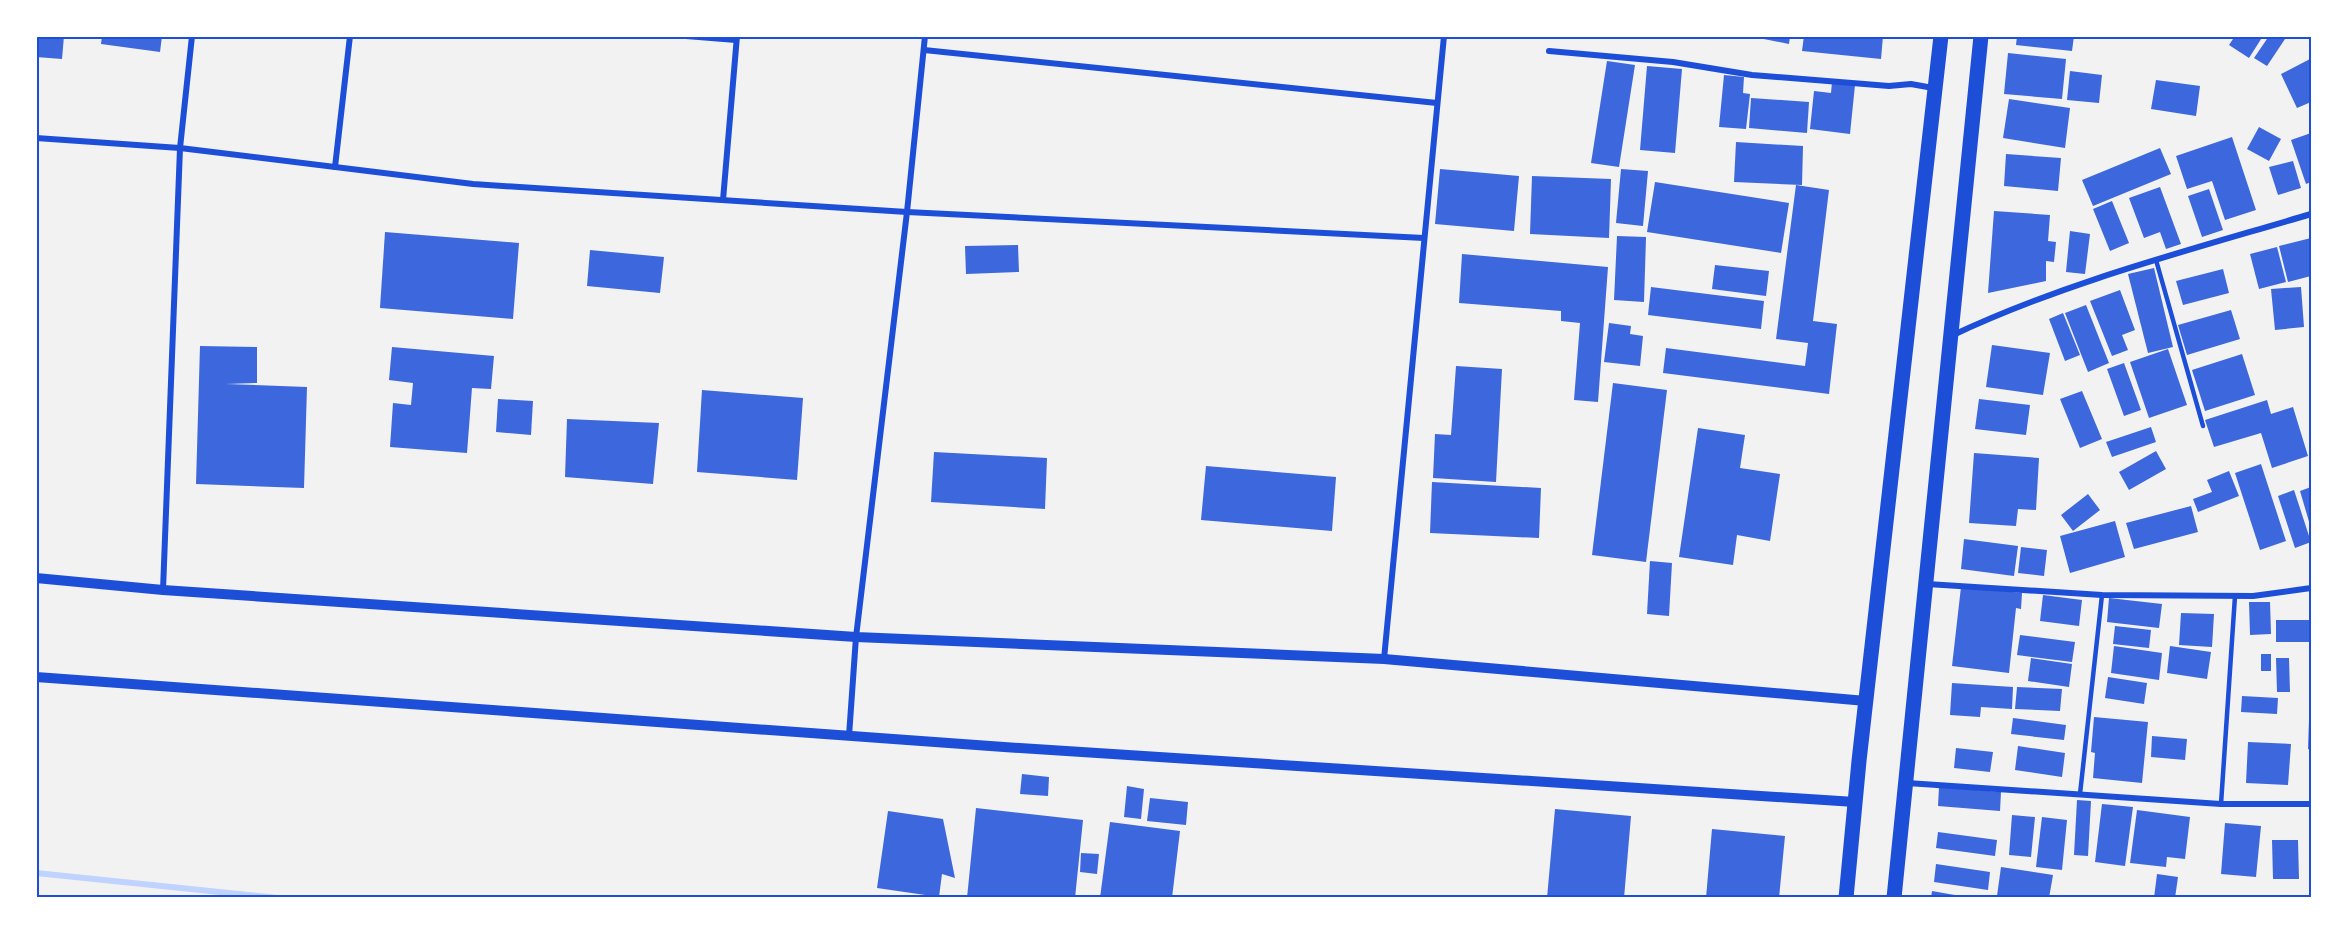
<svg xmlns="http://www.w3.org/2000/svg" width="2347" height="934" font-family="'Alegreya Sans',sans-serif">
<rect width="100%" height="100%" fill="#f2f2f2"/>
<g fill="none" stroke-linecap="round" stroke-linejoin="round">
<polyline stroke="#bfd3fe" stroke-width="6" points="36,873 277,898"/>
</g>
<g fill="#3d67dc">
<polygon points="36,36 64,36 62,59 36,57"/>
<polygon points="102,36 162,36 160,52 101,44"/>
<polygon points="1749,36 1790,36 1789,44"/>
<polygon points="1804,36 1883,36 1881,59 1802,51"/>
<polygon points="2017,36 2074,36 2072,51 2016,45"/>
<polygon points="2235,36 2263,36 2249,58 2229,45"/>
<polygon points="2269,36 2287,36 2267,66 2254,58"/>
<polygon points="2008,53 2066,59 2062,99 2004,94"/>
<polygon points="2310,59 2311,102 2297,108 2281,74"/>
<polygon points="1607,61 1635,65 1619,167 1591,163"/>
<polygon points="1647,66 1682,69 1675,153 1640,150"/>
<polygon points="2070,71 2102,75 2099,103 2067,100"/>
<polygon points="1724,75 1744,77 1743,93 1750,94 1746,129 1719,127"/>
<polygon points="2156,80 2200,86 2196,116 2151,109"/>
<polygon points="1832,82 1855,85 1850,134 1810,129 1814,91 1831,93"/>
<polygon points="1751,98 1809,102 1807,133 1749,128"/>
<polygon points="2009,99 2070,108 2065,148 2003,138"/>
<polygon points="2259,127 2281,139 2269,161 2247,149"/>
<polygon points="2311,133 2311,182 2306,184 2291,140"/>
<polygon points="2232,137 2256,210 2225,220 2212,181 2187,189 2176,156"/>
<polygon points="1736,142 1803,146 1802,185 1734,182"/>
<polygon points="2160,148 2171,174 2093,206 2082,180"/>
<polygon points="2006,154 2061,158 2058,191 2004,186"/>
<polygon points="2293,161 2301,188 2278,195 2269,167"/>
<polygon points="1440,169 1519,176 1514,231 1435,224"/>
<polygon points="1621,169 1648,171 1643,226 1616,223"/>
<polygon points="1532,176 1611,179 1609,238 1530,234"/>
<polygon points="1655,182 1789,203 1781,253 1647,232"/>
<polygon points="1796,185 1829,190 1813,321 1837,324 1829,394 1663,373 1666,348 1805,366 1808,343 1776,339"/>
<polygon points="2160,187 2181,244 2166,249 2160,232 2144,238 2129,198"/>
<polygon points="2209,189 2223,230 2202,237 2188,196"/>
<polygon points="2112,201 2129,243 2110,251 2093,209"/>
<polygon points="1994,211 2050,215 2048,241 2056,242 2054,262 2046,261 2046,281 1988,293"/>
<polygon points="2070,231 2090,234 2085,274 2066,272"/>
<polygon points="385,232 519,243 513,319 380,308"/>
<polygon points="1617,236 1646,237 1644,302 1614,300"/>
<polygon points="2311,238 2311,276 2288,282 2279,246"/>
<polygon points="1018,245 1019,272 966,274 965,246"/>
<polygon points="2277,247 2286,282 2259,289 2250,254"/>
<polygon points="590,250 664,257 660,293 587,286"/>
<polygon points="1462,254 1608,267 1598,402 1574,400 1580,323 1561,321 1561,311 1459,303"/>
<polygon points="1715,265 1769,271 1766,296 1712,289"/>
<polygon points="2154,268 2173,347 2148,353 2128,274"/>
<polygon points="2223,269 2229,293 2183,305 2176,281"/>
<polygon points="1651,287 1764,301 1761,329 1648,315"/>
<polygon points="2301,287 2304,327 2275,330 2271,289"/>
<polygon points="2120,290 2135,330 2122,335 2128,350 2112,356 2090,301"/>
<polygon points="2086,305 2109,363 2088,372 2065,313"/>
<polygon points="2231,310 2240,339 2187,355 2178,325"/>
<polygon points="2063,313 2080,355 2065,361 2049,319"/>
<polygon points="1609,323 1631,326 1630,334 1643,336 1640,366 1604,362"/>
<polygon points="1992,345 2050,353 2043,395 1986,387"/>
<polygon points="200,346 257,347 257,383 226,384 307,387 304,488 196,484"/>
<polygon points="392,347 494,356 491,389 472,388 467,453 390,447 393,403 411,405 413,383 389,380"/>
<polygon points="2168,349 2187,405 2149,418 2130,362"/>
<polygon points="2242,354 2255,395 2205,411 2192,370"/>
<polygon points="2124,363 2141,410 2124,416 2107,369"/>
<polygon points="1456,366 1502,369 1496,482 1433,478 1435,434 1451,435"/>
<polygon points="1613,383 1667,390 1646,562 1592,555"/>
<polygon points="702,390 803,398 797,480 697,472"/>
<polygon points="2082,391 2102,439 2080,448 2060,399"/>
<polygon points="498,399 533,401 531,435 496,432"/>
<polygon points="1979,399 2030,405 2026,435 1975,429"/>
<polygon points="2267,400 2271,414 2293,407 2308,456 2272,468 2261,433 2214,447 2205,420"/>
<polygon points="567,419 659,423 653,484 565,477"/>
<polygon points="2151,427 2156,442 2112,457 2106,442"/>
<polygon points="1698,428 1745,435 1740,468 1780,474 1770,541 1737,535 1733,565 1679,557"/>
<polygon points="2156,451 2166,469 2129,490 2119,472"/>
<polygon points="934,452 1047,458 1045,509 931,502"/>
<polygon points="1974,453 2039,458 2036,510 2018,509 2016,526 1969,523"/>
<polygon points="2261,464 2286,541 2260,550 2235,473"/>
<polygon points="1206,466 1336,477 1332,531 1201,520"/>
<polygon points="2229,471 2239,496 2198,512 2193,499 2212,492 2207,480"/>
<polygon points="1432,482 1541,488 1539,538 1430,533"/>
<polygon points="2311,487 2311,525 2310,525 2300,491"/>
<polygon points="2294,490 2311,542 2295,548 2278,496"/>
<polygon points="2088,494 2100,510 2073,531 2061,515"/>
<polygon points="2191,506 2198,532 2134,549 2126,523"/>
<polygon points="2115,521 2125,557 2070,573 2060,536"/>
<polygon points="1964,539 2018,546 2014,576 1961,569"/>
<polygon points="2021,547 2047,550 2044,576 2018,573"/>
<polygon points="1650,561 1672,563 1669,616 1647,614"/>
<polygon points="1961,587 2022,593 2021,609 2016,608 2009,673 1952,666"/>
<polygon points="2043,595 2082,600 2079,626 2040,621"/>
<polygon points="2109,598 2162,604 2159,628 2107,622"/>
<polygon points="2249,602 2270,602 2271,634 2250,635"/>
<polygon points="2181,613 2214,614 2212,647 2179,645"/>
<rect x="2276" y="620" width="35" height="22"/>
<polygon points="2115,626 2151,630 2149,648 2113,644"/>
<polygon points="2020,635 2075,642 2072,662 2017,655"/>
<polygon points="2114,646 2162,653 2159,680 2111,673"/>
<polygon points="2170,646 2211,652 2207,679 2167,673"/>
<rect x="2261" y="654" width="10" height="17"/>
<polygon points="2031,658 2072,664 2069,687 2028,681"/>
<polygon points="2276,658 2289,658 2290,692 2277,692"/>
<polygon points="2108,677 2147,683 2144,704 2105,698"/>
<polygon points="1952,683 2013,687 2012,709 1981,707 1980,717 1950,715"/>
<polygon points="2017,687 2062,689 2060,711 2015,709"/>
<polygon points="2242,696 2278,698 2277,714 2241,712"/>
<polygon points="2094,717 2148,722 2142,783 2093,778 2095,753 2091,752"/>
<polygon points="2013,718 2066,725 2064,740 2011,734"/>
<polygon points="2309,720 2311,721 2311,750 2308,749"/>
<polygon points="2152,736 2187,739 2185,760 2151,757"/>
<polygon points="2248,742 2291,744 2288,785 2246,783"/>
<polygon points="2018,746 2065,753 2062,777 2015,770"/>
<polygon points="1956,748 1993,752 1990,772 1954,768"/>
<polygon points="1022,774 1049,777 1048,796 1020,794"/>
<polygon points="1127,786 1144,789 1141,819 1124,817"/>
<polygon points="1939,787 2001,792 2000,811 1938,806"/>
<polygon points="1150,798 1188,802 1186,825 1147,821"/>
<polygon points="2077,800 2091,801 2088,856 2074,855"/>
<polygon points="2102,804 2133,807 2125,866 2095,862"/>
<polygon points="976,808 1083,820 1075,898 967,898"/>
<polygon points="1555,809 1631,816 1624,898 1547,898"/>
<polygon points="2137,810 2190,817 2185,859 2167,857 2166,867 2130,863"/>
<polygon points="888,811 943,819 955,878 942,874 939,897 877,888"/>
<polygon points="2012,815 2035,817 2031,857 2009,855"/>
<polygon points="2042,817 2067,820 2062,870 2036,867"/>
<polygon points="1110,822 1180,831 1172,898 1100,898"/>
<polygon points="2225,823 2261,826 2256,877 2221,874"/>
<polygon points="1712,829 1785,836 1779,898 1706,898"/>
<polygon points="1938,832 1997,840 1995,856 1936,848"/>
<polygon points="2272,840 2298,840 2299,879 2273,879"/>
<polygon points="1081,853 1099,854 1097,874 1080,872"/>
<polygon points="1936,864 1990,872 1988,890 1934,882"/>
<polygon points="2001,867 2053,875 2049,898 1997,896"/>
<polygon points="2157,874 2178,877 2175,898 2154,898"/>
<polygon points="1932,891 1966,897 1966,898 1931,898"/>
</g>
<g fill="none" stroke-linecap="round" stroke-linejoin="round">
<g stroke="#1d4ed8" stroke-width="4.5">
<polyline points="2156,260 2203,426"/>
<polyline points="2080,794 2102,595"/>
<polyline points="2221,804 2235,596"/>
</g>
<g stroke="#1d4ed8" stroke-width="6">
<polyline points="686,36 736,40"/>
<polyline points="924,50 1437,103"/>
<polyline points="1549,51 1673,62 1752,75 1889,86 1911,84 1933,88"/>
<polyline points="36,138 180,148 473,184 907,212 1424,238"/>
<polyline points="335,167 350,36"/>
<polyline points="723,200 737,36"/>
<path d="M1951,336C2065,282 2190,250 2311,214"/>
<polyline points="1927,584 2102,595 2253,596 2311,588"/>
<polyline points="163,590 180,148 192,36"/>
<polyline points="1384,659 1444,36"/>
<polyline points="849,736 856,637 907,212 925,36"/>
<polyline points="1907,783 2221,804 2311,804"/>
</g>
<g stroke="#1d4ed8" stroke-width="10">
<polyline points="36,578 163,590 856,637 1384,659 1866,701"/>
<polyline points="36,677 1004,747 1855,802"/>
</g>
<g stroke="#1d4ed8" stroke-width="15">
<polyline points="1846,898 1859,761 1941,36"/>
<polyline points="1894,898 1981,36"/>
</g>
</g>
<rect width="2347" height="934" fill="none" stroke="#ffffff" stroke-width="75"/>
<rect x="38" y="38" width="2272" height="858" fill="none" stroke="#1d4ed8" stroke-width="2"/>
</svg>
